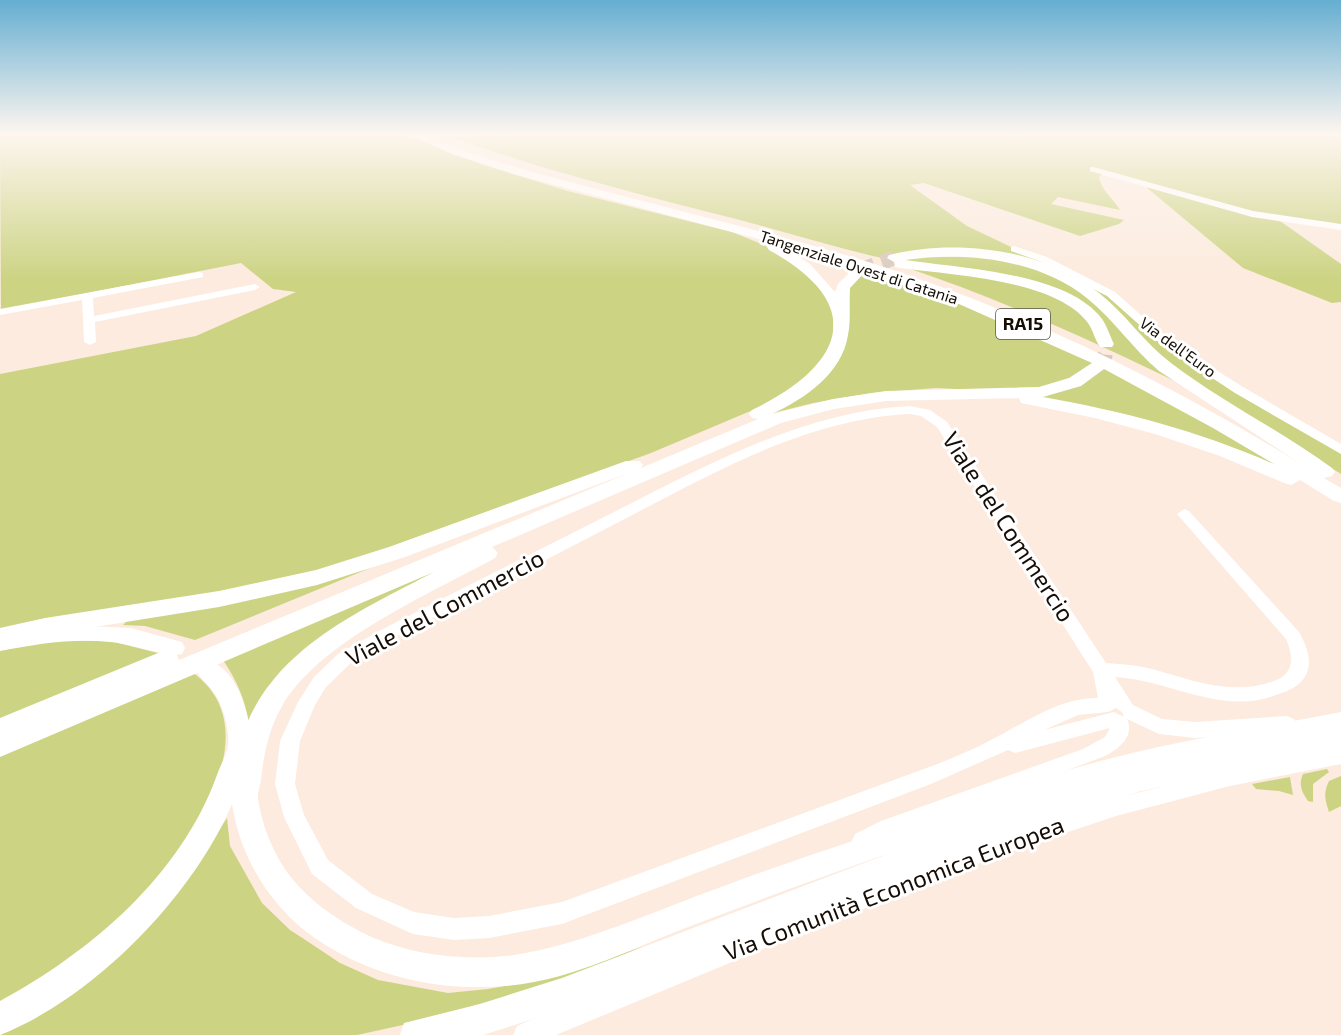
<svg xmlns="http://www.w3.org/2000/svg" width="1341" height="1035" font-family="'Exo 2',sans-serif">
<rect width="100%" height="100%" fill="#fcebde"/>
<g fill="#ccd484">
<polygon points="0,135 406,135 484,165 568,191 732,232 769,247 820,284 833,311 833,337 827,352 803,381 760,407 651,453 332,568 181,600 0,629 0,374 196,336 296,292 273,289 241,263 1,310"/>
<path d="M444,135H1341V225L1275,217L1240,209L1112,172H1099L1102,174L1099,177C1102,191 1112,197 1120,210L1058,197L1051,204L1124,220L1119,224L1080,236L924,183L910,185L967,226L1095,287L1111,298L1159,341L1263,409L1341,453V474C1283,438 1223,405 1168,365C1140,345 1121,314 1094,292C1046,255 947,241 889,257L899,259L936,256L981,257L1020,264L1054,275L1090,296L1147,356L1189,388C1095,342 1001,299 902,266C963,274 1024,274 1077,309C1088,316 1101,328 1101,342L1111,346C1107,314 1070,297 1043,287C992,267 938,272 886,259C836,248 786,232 736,219C638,194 539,169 444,135Z"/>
<polygon points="1146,187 1225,209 1280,221 1341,264 1341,302 1332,303 1243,268"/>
<path d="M867,270C933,293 999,318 1063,347C1142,383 1217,429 1292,474L1038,398L1054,387L995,391L936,388L871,393L813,403L769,414L825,377L848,285Z"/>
<polygon points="397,557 195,640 145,626 123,625 129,619"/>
<path d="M461,558L338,629L249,724C245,699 237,681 223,660Z"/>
<polygon points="63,640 110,641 162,654 0,721 0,650"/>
<path d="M192,672C282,736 169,874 116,924C105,935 91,943 78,951C52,970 26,989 0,1007V754Z"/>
<path d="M1327,769L1329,772L1313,784V802L1308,801C1302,792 1298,785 1303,774Z"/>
<path d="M1341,776V806L1329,812C1325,800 1323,793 1329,781Z"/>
<polygon points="1290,777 1293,795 1279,791 1256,789 1252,784"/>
<polygon points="227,818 230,846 262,903 290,930 310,943 340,963 378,980 448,993 488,989 550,978 642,947 556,983 412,1023 357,1035 0,1035 210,844"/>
</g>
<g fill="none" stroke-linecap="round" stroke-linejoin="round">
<g stroke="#dacabe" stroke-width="15" stroke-dasharray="15 8" stroke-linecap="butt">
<polyline points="860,270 894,258"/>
<polyline points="1097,367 1105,356 1106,344"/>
</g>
<g fill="#fff" fill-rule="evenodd">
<polygon points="1093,167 1253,211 1341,224 1341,230 1252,217 1090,171 1090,167"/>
<polygon points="1014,246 1047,257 1115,292 1170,341 1243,387 1341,444 1341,454 1235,393 1162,345 1107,296 1039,261 1011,251 1011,247"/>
<polygon points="199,272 203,273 203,277 93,298 94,316 255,284 260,287 255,290 95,322 96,342 90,345 84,342 82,300 0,315 0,309"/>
<path d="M910,406L930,410L947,422L1106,663C1120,664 1134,665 1148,668C1190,679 1230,697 1274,681C1294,674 1294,657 1286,639L1177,514L1184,509L1189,511L1299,632C1308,648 1315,667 1301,682C1294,689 1285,692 1276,695C1220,716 1171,680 1115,677L1133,705L1162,719L1195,722L1287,716L1294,719L1297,724L1294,729L1195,738L1159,734L1127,719C1135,736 1119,749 1105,756L895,835L863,851L855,848L852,841L855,834L881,821L1083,749L1105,737L1110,728L1015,753L1008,750L931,784L562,924L489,938L454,940L413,934L356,908L312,874L284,817L275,784L280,741L298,702L314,677L338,654L381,630C457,591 533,553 608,515C702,468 802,411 910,406ZM910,414L921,416L937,427L1093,672L1098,698C1060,697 1023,724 991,740C974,749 957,756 940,763L562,902L489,916L454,918L414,912L372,894L328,860L304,815L295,784L300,741L315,705L326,687L350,664L393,638C468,600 542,562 617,523C708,476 804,419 910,414ZM1116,708L1122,712L1124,717L1114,712L1044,730L1078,715L1108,712Z"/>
<polygon points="1341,748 1341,764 1230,786 1116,816 1000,855 792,937 556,1035 513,1035 517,1026 526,1022 786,917 997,836 1116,798 1230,770"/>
</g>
<g fill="#fff" fill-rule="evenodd">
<path d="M66,625L131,628L182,642L185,648L182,654C168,658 129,643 110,642C73,638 36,644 0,651V635Z"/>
<path d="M206,659C256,675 253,764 259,805C262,821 267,836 274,850C293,891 334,920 374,938C416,956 469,961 514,955C581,945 657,910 721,887C799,858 879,832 959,806C997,793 1036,779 1075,768C1162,743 1252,729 1341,712V751L1141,791L1002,835L562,1010L483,1035H400L404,1023L480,1004L562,978L893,852C824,876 756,901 688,927C646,943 603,964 560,976C478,999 387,987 316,939C271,908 240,858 232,804C193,896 94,998 0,1035V1001C91,952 181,875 217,775C220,766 227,754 228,745C230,731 223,705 214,693C208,684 200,678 194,668L198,662Z"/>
</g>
<path fill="#fff" fill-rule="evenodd" d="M410,135H423C475,157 530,172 585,186C668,208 751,228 832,251C998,299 1155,374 1301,464L1159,371C1133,349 1114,320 1088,299C1039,259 966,251 905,260C958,268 1067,272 1102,319C1107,326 1110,336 1114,344L1112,347H1100C1095,340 1093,330 1088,323C1055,279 951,275 900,268L895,267L894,262L887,258L889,255C956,238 1044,249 1099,293C1126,314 1144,343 1171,363C1222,402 1280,430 1332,468L1335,472L1332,476L1324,478L1341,488V503L1334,501L1300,480L1291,485L1284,483L1220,456L1155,434L1095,418L1021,403L1019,398L886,401L834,409L781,423L492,547L498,553L495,558C430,594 317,642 281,708C271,726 266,745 263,764C261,777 261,788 255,800L245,803L235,800C228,785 234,766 238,751C261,654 354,614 434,572L0,757V718L158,653L167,651L176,653L179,660L631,472L405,557L317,585L219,607L45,635L0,646V628L45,618L219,591L316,570L389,547L626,461H640L643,465L641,468L758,419L752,418L749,414L752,410C842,367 871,306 769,250L767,247L773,243L514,174L452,154ZM782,246L855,267L838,284L835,292L810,264ZM866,271L959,304L1092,363L1069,378L1039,387L886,391L833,399L772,414C804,399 842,374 848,335C851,320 849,304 850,288ZM1104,369L1213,428L1276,465C1202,432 1123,411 1043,397L1081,386Z"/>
</g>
<linearGradient id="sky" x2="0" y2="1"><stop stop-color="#65aed1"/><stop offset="0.48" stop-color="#fef6f0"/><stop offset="1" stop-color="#fef6f0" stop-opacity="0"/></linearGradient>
<rect width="1341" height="279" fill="url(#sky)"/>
<g text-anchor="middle" stroke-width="6" stroke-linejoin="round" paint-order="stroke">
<g font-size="16" fill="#160d06" stroke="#fff">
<text transform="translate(859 267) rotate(18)" y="6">Tangenziale Ovest di Catania</text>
<text transform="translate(1178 347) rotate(36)" y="6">Via dell'Euro</text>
</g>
<rect fill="#fff" stroke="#5c5651" stroke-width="1.5" x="996" y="309" width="54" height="30" rx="4.5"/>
<g font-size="18" font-weight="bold" fill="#160d06">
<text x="1023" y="330">RA15</text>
</g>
<g font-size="24" fill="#160d06" stroke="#fff">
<text transform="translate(1008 527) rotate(57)" y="8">Viale del Commercio</text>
<text transform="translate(445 608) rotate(-28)" y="8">Viale del Commercio</text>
<text transform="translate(894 889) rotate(-21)" y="8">Via Comunità Economica Europea</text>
</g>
</g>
</svg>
